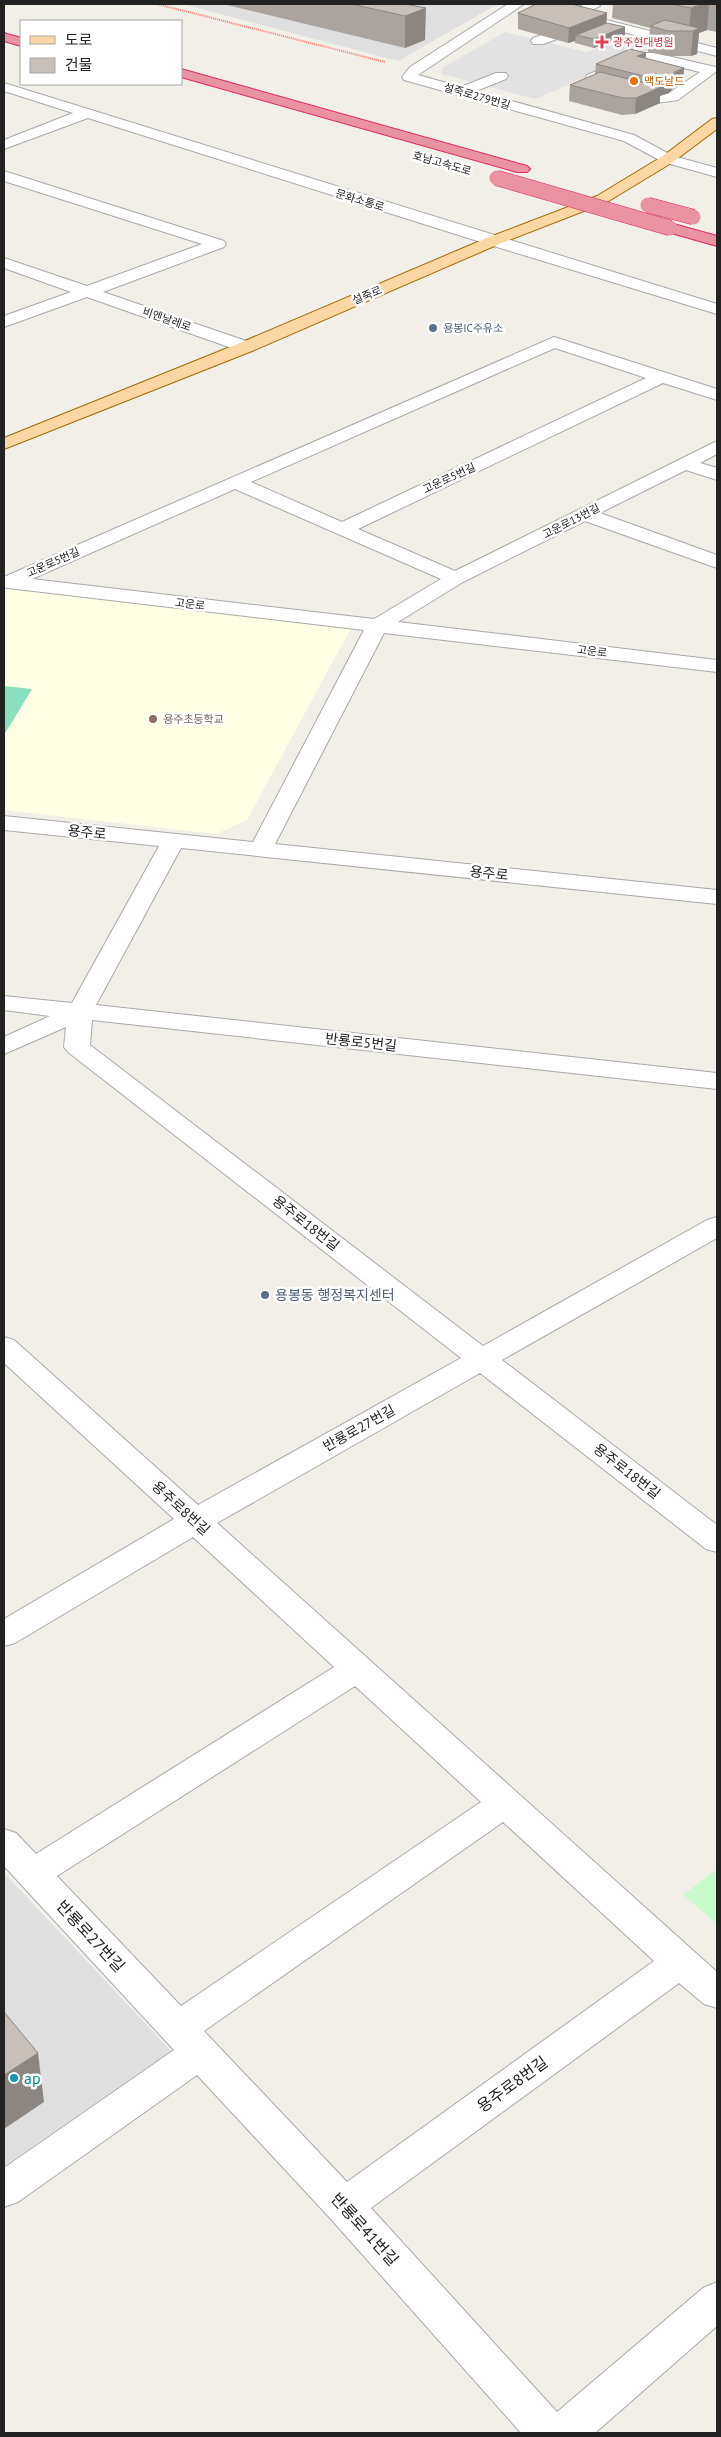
<svg xmlns="http://www.w3.org/2000/svg" width="721" height="2437" font-family="'PT Sans','Noto Sans KR',sans-serif">
<rect width="100%" height="100%" fill="#f2efe9"/>
<g fill="#e0dfdf">
<polygon points="182,4 498,4 398,61"/>
<polygon points="4,1873 171,2051 4,2166"/>
</g>
<polygon fill="#ffffe5" points="4,585 351,628 247,820 216,834 4,810"/>
<polygon fill="#c8facc" points="717,1869 717,1924 683,1895"/>
<polygon fill="#88e0be" points="4,686 32,689 4,735"/>
<polygon fill="#e2e2e2" points="505,32 587,52 613,41 649,50 535,99 442,74 442,68"/>
<g fill="none" stroke-linecap="round" stroke-linejoin="round">
<defs>
<g id="minor">
<polygon points="508,4 524,4 418,75 461,87 496,73 506,73 508,76 506,79 476,91 634,135 673,156 717,168 717,177 663,162 624,141 404,80 402,77 410,67"/>
<polygon points="587,4 598,4 600,6 583,14 717,48 717,56 588,23 588,28 543,44 533,44 531,41 533,38 582,21 564,17 562,14 564,11"/>
<path d="M642,53H655L711,66L716,67L717,71L678,100L656,103L586,86L584,83L587,75ZM644,61H655L700,72L669,93L656,95L598,81Z"/>
<polygon points="4,83 717,304 717,314 487,244 88,118 4,149 4,140 73,113 4,91"/>
<polygon points="4,171 224,241 226,244 224,247 103,292 252,343 255,347 252,351 240,351 87,297 4,327 4,316 71,292 4,268 4,258 87,286 202,244 4,181"/>
<path d="M554,337L717,389V400L663,383L358,529L455,571L717,441V454L700,463L717,468V480L686,470L600,513L717,555V568L585,521L463,582L398,622L717,660V672L384,633L275,844L717,890V904L181,848L96,1005L717,1073V1089L92,1020L90,1045L483,1346L707,1220L717,1217V1238L502,1360L717,1525V1552L706,1549L480,1373L217,1523L717,1972V2008L704,2004L679,1983L371,2208L557,2412L703,2288L717,2282V2326L595,2433H521L330,2218L197,2075L18,2202L4,2207V2168L174,2050L4,1866V1829L16,1833L36,1854L334,1667L193,1537L15,1643L4,1646V1619L174,1519L4,1363V1337L14,1340L198,1505L461,1358L68,1052L64,1047L66,1027L4,1054V1037L50,1016L4,1010V996L72,1003L159,846L4,830V816L253,842L364,630L8,588L4,587V577ZM555,348L646,378L342,522L251,482ZM235,489L441,579L374,619L32,579ZM355,1686L481,1802L181,2006L57,1876ZM503,1822L654,1961L347,2182L204,2031Z"/>
</g>
<polygon id="major" points="717,118 717,129 673,162 607,202 499,244 252,351 4,449 4,438 240,343 487,238 597,196 663,156 712,119"/>
<g id="highway">
<polygon points="4,33 21,38 21,46 4,41"/>
<polygon points="181,69 527,166 530,169 527,172 517,172 181,77"/>
<polygon points="670,223 717,236 717,246 664,231 662,228"/>
</g>
</defs>
<use href="#minor" stroke="#a9a9a9" stroke-width="2"/>
<use href="#major" stroke="#a06b00" stroke-width="2"/>
<use href="#highway" stroke="#dc2a67" stroke-width="2"/>
<polyline stroke="#fa8072" stroke-width="2" stroke-dasharray="1 1" stroke-linecap="butt" points="157,4 385,62"/>
<use href="#minor" fill="#fff" fill-rule="evenodd"/>
<use href="#major" fill="#fcd6a4" fill-rule="evenodd"/>
<use href="#highway" fill="#e892a2" fill-rule="evenodd"/>
<defs>
<g id="highway-bridge">
<polyline points="497,178 670,228"/>
<polyline points="648,205 693,217"/>
</g>
</defs>
<use href="#highway-bridge" stroke="#dc2a67" stroke-width="16" stroke-linecap="butt"/>
<use href="#highway-bridge" stroke="#e892a2" stroke-width="15"/>
</g>
<g fill="#aba49e">
<polygon points="223,4 405,4 425,40 405,48"/>
<polygon points="613,4 717,4 717,32 707,30 699,33 697,54 691,56 667,56 648,52 650,28 612,18"/>
<polygon points="518,13 607,13 606,23 625,36 594,48 575,43 575,41 568,43 518,29"/>
<polygon points="645,58 683,84 673,88 669,93 660,96 660,103 635,114 622,115 569,101 570,85 595,74 596,64"/>
</g>
<g fill="#8b8681">
<polygon points="703,4 709,4 707,30 699,33 697,54 691,56 693,31 689,31 691,8"/>
<polygon points="426,8 425,40 405,48 405,16"/>
<polygon points="607,13 606,29 576,35 575,41 568,43 569,28"/>
<polygon points="625,27 625,36 594,48 594,39"/>
<polygon points="646,53 645,69 637,56"/>
<polygon points="684,68 683,84 673,88 669,93 660,96 660,103 635,114 636,98 659,88 659,80"/>
<polygon points="38,2053 44,2102 4,2129 4,2075"/>
</g>
<g fill="#c7bfb8" stroke="#8b8681">
<polygon points="351,4 405,4 426,8 405,16"/>
<polygon points="536,4 571,4 607,13 569,28 518,13"/>
<polygon points="671,4 703,4 691,8"/>
<polygon points="665,20 699,28 693,31 668,31 650,26"/>
<polygon points="607,23 625,27 594,39 576,35"/>
<polygon points="630,49 646,53 637,56 684,68 674,72 671,77 659,80 596,64"/>
<polygon points="600,72 661,87 636,98 623,98 570,85"/>
<polygon points="4,2012 38,2053 4,2075"/>
</g>
<path fill="#e0444e" stroke="#fff" stroke-width="2" d="M599.5 34.5h5v5h5v5h-5v5h-5v-5h-5v-5h5z"/>
<circle fill="#e8710a" stroke="#fff" stroke-width="2" cx="634" cy="81" r="5"/>
<g fill="#5c6f8a" stroke="#fff" stroke-width="2">
<circle cx="433" cy="328" r="5"/>
<circle cx="265" cy="1295" r="5"/>
</g>
<circle fill="#8d6e63" stroke="#fff" stroke-width="2" cx="153" cy="719" r="5"/>
<circle fill="#0f9aa8" stroke="#fff" stroke-width="2" cx="14" cy="2078" r="5"/>
<g text-anchor="middle" stroke-width="5" stroke-linejoin="round" paint-order="stroke">
<g font-size="11" fill="#be3a42" stroke="#fff" text-anchor="start">
<text x="613" y="46">광주현대병원</text>
</g>
<g font-size="11" fill="#c56008" stroke="#fff" text-anchor="start">
<text x="644" y="85">맥도날드</text>
</g>
<g font-size="11" fill="#222" stroke="#fff">
<text transform="translate(477 96) rotate(16)" y="4">설죽로279번길</text>
<text transform="translate(442 163) rotate(16)" y="4">호남고속도로</text>
<text transform="translate(360 200) rotate(17)" y="4">문화소통로</text>
<text transform="translate(367 295) rotate(-23)" y="4">설죽로</text>
<text transform="translate(167 319) rotate(19)" y="4">비엔날레로</text>
<text transform="translate(449 478) rotate(-25)" y="4">고운로5번길</text>
<text transform="translate(571 521) rotate(-27)" y="4">고운로13번길</text>
<text transform="translate(53 562) rotate(-24)" y="4">고운로5번길</text>
<text transform="translate(190 604) rotate(7)" y="4">고운로</text>
<text transform="translate(592 651) rotate(7)" y="4">고운로</text>
</g>
<g font-size="11" fill="#4e5e75" stroke="#fff" text-anchor="start">
<text x="443" y="332">용봉IC주유소</text>
</g>
<g font-size="11" fill="#785e54" stroke="#fff" text-anchor="start">
<text x="163" y="723">용주초등학교</text>
</g>
<g font-size="14" fill="#222" stroke="#fff">
<text transform="translate(87 832) rotate(6)" y="5">용주로</text>
<text transform="translate(489 873) rotate(6)" y="5">용주로</text>
<text transform="translate(361 1042) rotate(6)" y="5">반룡로5번길</text>
<text transform="translate(306 1223) rotate(38)" y="5">용주로18번길</text>
<text transform="translate(359 1428) rotate(-29)" y="5">반룡로27번길</text>
<text transform="translate(627 1471) rotate(38)" y="5">용주로18번길</text>
<text transform="translate(181 1508) rotate(42)" y="5">용주로8번길</text>
</g>
<g font-size="14" fill="#4e5e75" stroke="#fff" text-anchor="start">
<text x="275" y="1300">용봉동 행정복지센터</text>
</g>
<g font-size="16" fill="#222" stroke="#fff">
<text transform="translate(91 1936) rotate(47)" y="6">반룡로27번길</text>
<text transform="translate(512 2084) rotate(-36)" y="6">용주로8번길</text>
<text transform="translate(365 2229) rotate(48)" y="6">반룡로41번길</text>
</g>
<g font-size="16" fill="#0d838f" stroke="#fff" text-anchor="start">
<text x="24" y="2084">ap</text>
</g>
</g>
<rect width="721" height="2437" fill="none" stroke="#222222" stroke-width="10"/>
<rect x="20" y="20" width="162" height="65" fill="#ffffff" stroke="#a7a7a7"/>
<rect x="30" y="36" width="25" height="8" fill="#fcd6a4" stroke="#a7a7a7"/>
<text x="65" y="45" font-size="15" fill="#222222">도로</text>
<rect x="30" y="58" width="25" height="15" fill="#c7bfb8" stroke="#a7a7a7"/>
<text x="65" y="70" font-size="15" fill="#222222">건물</text>
</svg>
